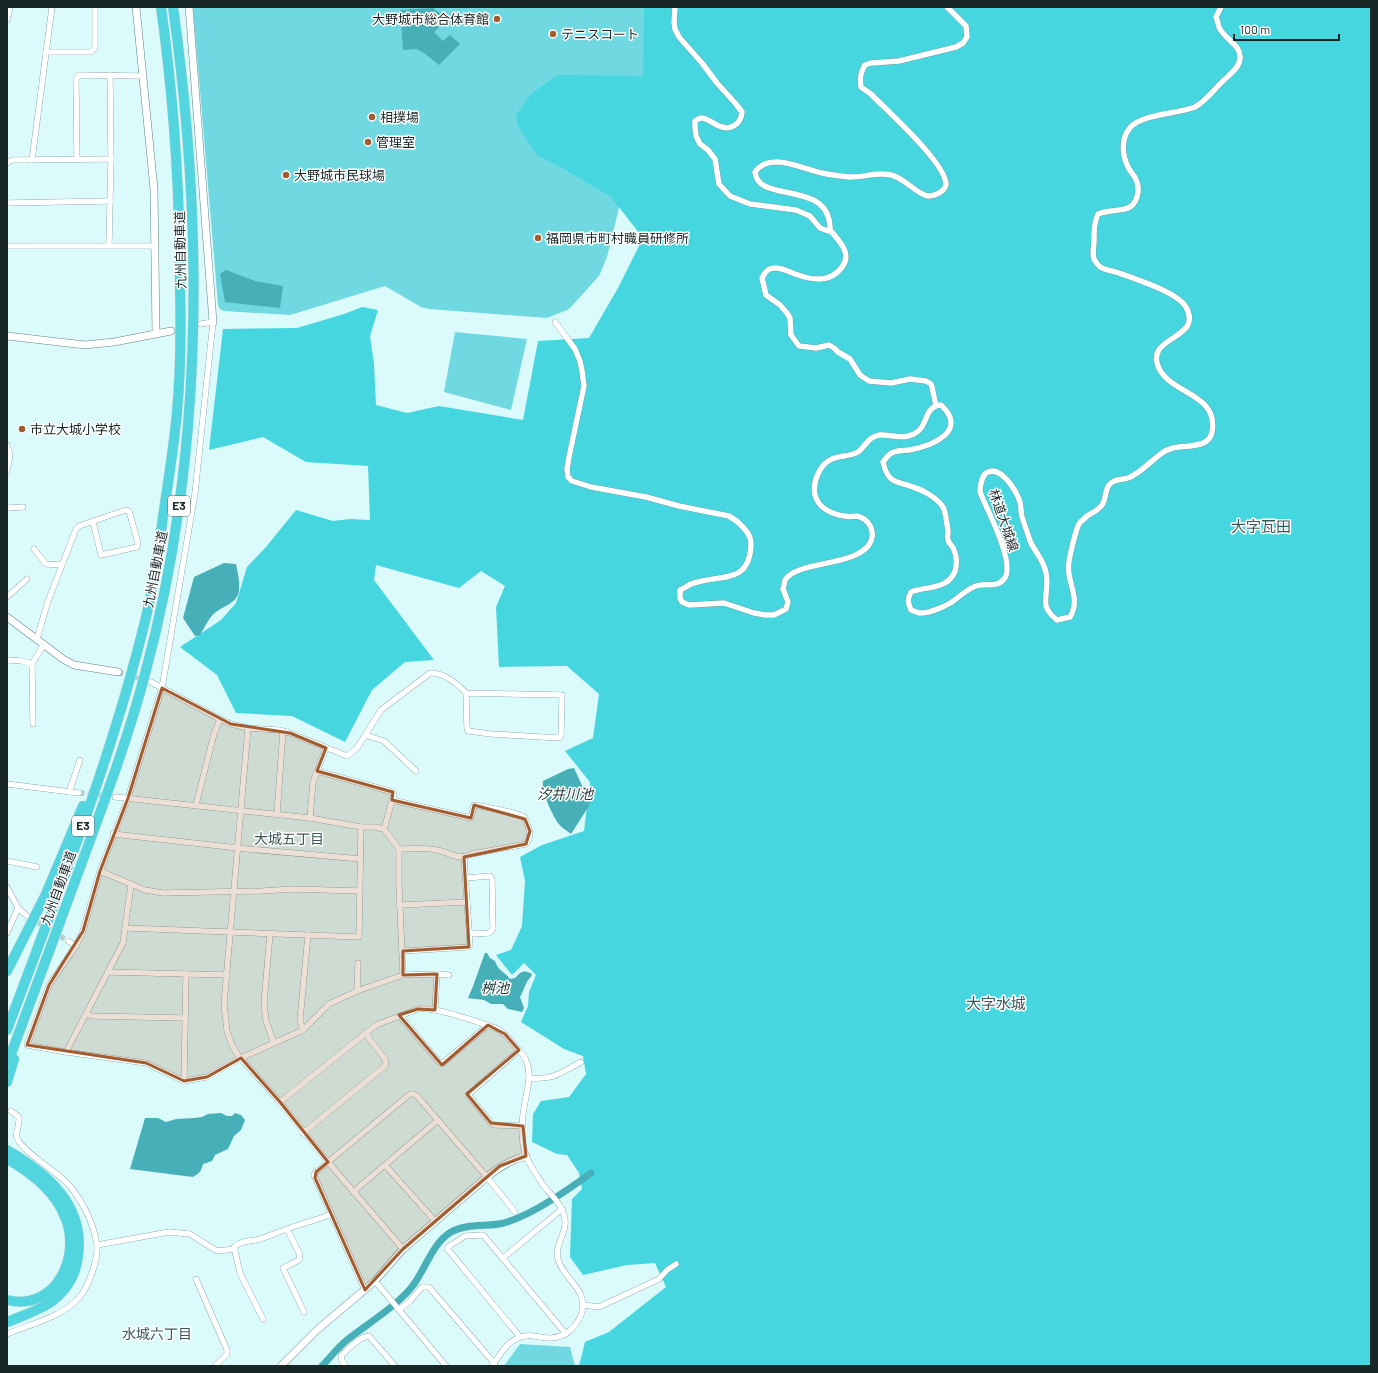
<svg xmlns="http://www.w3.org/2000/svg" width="1378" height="1373" font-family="Barlow,'Noto Sans JP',sans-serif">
<rect width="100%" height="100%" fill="#dafafc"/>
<g fill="#70d8e0">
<polygon points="193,7 657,7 656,57 607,257 599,276 570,308 567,310 547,318 429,309 421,307 385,286 290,315 223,311 219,308 218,304"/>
<polygon points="455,332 527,339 511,410 444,392"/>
<polygon points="520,1344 570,1347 575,1366 504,1366"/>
</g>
<polygon fill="#46d6e0" points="644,7 1371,7 1371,1366 579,1366 585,1342 609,1332 666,1287 655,1263 627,1265 583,1275 570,1257 572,1199 582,1189 579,1173 567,1155 557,1154 532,1142 533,1114 541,1101 569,1097 586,1074 583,1056 564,1049 521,1022 528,1006 529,992 536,975 524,963 512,975 496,955 511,950 522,926 525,881 520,857 542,845 584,831 590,782 565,751 593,738 599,694 567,666 499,667 496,607 505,586 481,571 459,588 376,565 374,580 434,660 405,662 372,690 345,742 292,716 236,713 217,675 180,647 221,620 236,603 247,567 266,547 296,510 333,521 350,519 370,520 368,466 306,462 263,437 209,450 223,329 297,328 344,314 362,307 378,310 370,336 374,364 376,405 407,413 439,406 523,420 538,341 589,338 618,288 643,238 611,197 564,169 537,155 518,126 516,115 532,93 558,75 643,76"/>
<g fill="#46afb7">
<polygon points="433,8 442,15 444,22 434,32 443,41 450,35 460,44 439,65 424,53 416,49 403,50 400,10"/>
<polygon points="226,270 255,281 283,286 280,308 225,302 220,274"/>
<path d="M224,563L236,564C238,575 244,595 232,602C227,606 221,608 216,612C209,617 205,627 200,635L195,636L183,618L194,577Z"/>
<path d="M574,768L585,792V796L591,800L589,806L571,834C567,831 561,827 558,823C552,814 541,791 543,781L568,769Z"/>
<path d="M485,953H487L490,958L495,961C498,971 504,971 510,979L515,978C521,972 523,969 532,974C531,978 529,978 527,982C524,987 523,992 520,997L524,1008L522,1012L508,1009L503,1004H491L484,1000L468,998C475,983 479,968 485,953Z"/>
<path d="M221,1113L227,1116H232L235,1113L241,1115L245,1120L241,1130L234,1136L228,1149L215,1155L212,1161L203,1164C201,1171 200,1173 193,1177L130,1169L145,1118H158L166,1122L176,1119L194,1118L202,1117L208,1114Z"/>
</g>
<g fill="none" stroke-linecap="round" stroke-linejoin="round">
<path stroke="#46afb7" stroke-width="7" d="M322,1366C330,1358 338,1347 347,1340C367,1324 400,1304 414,1284C426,1267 433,1243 451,1232C467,1223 487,1227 504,1223C532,1215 568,1190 591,1173"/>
<g stroke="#b3d0d1" stroke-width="5.5" stroke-dasharray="5.5 3" stroke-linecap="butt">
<polyline points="118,672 145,680"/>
<polyline points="79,793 107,796"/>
<polyline points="31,918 68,941"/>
</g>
<defs>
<g id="minor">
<path d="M675,7L674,22L675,29L679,37L702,63L717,83L736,104L742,112C741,124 731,131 719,126C713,124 708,118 701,118C699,118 697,120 695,121V127L696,136L700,144L708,150L715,159L719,184L730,196L750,204L796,210L810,216L820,228L828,231L830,230C831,178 758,205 755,172C770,151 802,169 822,173C831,175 840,176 849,177C863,178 878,171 891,175C905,178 916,194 928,196C933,196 938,194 942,191C944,189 946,187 946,184C945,162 887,111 871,94L861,87C860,78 860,73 865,65L871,63L899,61L956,47L963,43L967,37L966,26L947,7"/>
<polyline points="7,20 10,7"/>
<polyline points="46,52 91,52 95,48 95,7"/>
<polyline points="77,159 76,79 79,75 143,76"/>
<polyline points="32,160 52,7"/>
<polyline points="7,163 12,160 111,159"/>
<polyline points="7,203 110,201"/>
<path d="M830,230C838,240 853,253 842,267C831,282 815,281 798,275C791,273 784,268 775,268C768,268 765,272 762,278L766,295L780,305L787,313L790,318L791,335L799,346L816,348L829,345L834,348L838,352L850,359L860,375L869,381L891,383L910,379L926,381L931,384L932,387L936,406"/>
<polyline points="109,245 111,159 110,75"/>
<polyline points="7,246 155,246"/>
<path d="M555,322L575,349L580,361L582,371L584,386L569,457L567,469L568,477L572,481L591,487L646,497L679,506L729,516C738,521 752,533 751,545C749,587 717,573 691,584C687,586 684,589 680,590V598L682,602L689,605L724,603L754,613L765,615H774L786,609L788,602L783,589C784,587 784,583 785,580C797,560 861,567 871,541C875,530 869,519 857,516C853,516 849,517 845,516C833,515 818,508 815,495C812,482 820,464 832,459C840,455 850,457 858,452C865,447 868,437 879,435C891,434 901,440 914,434C929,427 923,406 941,405C969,431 932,446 909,450C904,451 899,450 894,452C889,453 886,458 883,462C888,484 896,481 913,487C923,490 937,498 943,507C946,513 947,525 948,531C948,534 947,537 948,540C949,544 953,546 954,550C957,557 957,564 955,571C948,590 926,586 911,592C907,599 908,603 911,610C914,611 917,612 919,613C929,614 949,605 956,599C962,594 968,589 976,586C985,582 996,589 1004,579C1015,567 993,521 987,508C985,503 981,496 980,491C980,486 982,477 985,474C999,462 1017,491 1020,502C1021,507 1021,512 1022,517C1025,526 1028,535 1031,543C1036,553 1044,561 1046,573C1049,585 1044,596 1046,606C1048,612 1052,616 1057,620L1070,617C1082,597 1065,581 1069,562C1070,554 1076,529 1079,524C1080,522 1084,519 1086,517C1091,513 1098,511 1102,505C1106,499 1105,490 1109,485C1113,479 1122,480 1128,478C1145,472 1156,452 1173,448C1186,445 1209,449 1212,432C1219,392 1169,395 1158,366C1146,336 1204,339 1186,307C1177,292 1133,278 1116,272C1112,271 1106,270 1102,268C1099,267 1095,261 1094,259C1092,253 1094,246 1094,241C1094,231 1094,223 1098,214C1108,210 1121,211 1128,208C1137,204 1140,191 1137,182C1135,175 1130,172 1128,167C1122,155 1121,139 1129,129C1139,114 1179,114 1195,107C1206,101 1215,88 1224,80C1230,74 1240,67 1240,58C1241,45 1226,40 1220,29C1218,26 1218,21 1216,17L1221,7"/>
<polyline points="201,324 213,322 195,493 162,688 128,798 100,871 83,931 76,946 49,985 27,1045 66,1052 146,1063 184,1081 207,1077 241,1058 303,1030 329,1004 357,991 403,975 437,974 449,975"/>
<polyline points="7,445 10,455 7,471"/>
<polyline points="7,508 23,507"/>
<polyline points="34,549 46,564 62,565"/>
<polyline points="7,597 27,579"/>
<polyline points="37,639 47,604 76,529 79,526 126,510 129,511 138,543 137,547 101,555 93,522"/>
<polyline points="7,660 22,661 32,664"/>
<path d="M151,682L218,718L231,724L248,728L279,730L290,733L347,756L357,748L381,710L430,673C443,672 458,684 466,693L562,695L561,736L559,738L491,734L468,731L467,728L466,693"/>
<polyline points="33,724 32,664 44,644"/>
<polyline points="248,728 224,1004 227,1031 232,1045 238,1055 280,1102 328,1162 403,1249"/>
<polyline points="365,735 384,741 416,771"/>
<polyline points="317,771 393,792 394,794 384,829"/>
<polyline points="7,784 79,793"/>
<polyline points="69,792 80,760"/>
<polyline points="115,797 310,818 361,827 375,827 384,829 399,849 399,886 403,975"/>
<path d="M392,800L471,818L474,805C484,807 518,812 524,817C526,820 528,826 529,829C531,834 529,840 526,844L472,854C457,860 455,855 441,851C428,847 412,849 399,849"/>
<polyline points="196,805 214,734 220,719"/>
<polyline points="277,814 283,731"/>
<polyline points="310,818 313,782 326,748"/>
<polyline points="113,834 247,849 361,859"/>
<polyline points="7,861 37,867"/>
<polyline points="100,871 145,890 163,893 262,891 294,889 360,891"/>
<polyline points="466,878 490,876 492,879 493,929 489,933 474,934 470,932"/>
<polyline points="7,887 18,908 27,916"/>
<polyline points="400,905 467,902"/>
<polyline points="126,928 359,937 361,827"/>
<polyline points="7,933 18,908"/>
<polyline points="270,934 264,1003 266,1021 274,1043"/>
<polyline points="68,941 76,946"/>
<polyline points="403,951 469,947 470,945 464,857"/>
<polyline points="108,972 227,975"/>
<polyline points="357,991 358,963"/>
<polyline points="435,1010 437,974"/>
<polyline points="86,1014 92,1016 185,1018"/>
<polyline points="400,1016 439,1062 443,1063 488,1025"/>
<polyline points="303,1030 300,1020 308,935"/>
<polyline points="519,1050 469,1094 469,1096 491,1123 494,1125 523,1126"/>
<polyline points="66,1052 123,943 131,885"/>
<path d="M529,1078C554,1080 560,1073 581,1062"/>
<polyline points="184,1081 186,974"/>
<path d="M280,1102L376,1025L418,1009C438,1007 478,1022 498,1029C505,1034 510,1039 515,1046C519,1050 524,1055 526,1060C533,1076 526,1092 524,1108C521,1123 521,1142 526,1156C530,1166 538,1177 543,1185C550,1194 559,1201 563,1212C571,1231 554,1241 558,1259C563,1280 590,1289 581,1315C576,1328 563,1339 548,1338C537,1337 527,1333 516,1339C505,1344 499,1357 492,1366"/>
<polyline points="303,1133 386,1065 385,1059 365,1033"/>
<polyline points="385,1165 435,1221"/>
<polyline points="353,1192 438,1120"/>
<polyline points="287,1229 300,1255 299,1260 283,1268 304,1312"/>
<polyline points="97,1245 169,1232 190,1234 217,1251 235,1249"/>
<polyline points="503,1258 562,1209"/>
<polyline points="196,1279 227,1350 227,1354 215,1366"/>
<polyline points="375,1281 446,1366"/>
<polyline points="365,1290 314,1175 316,1172 410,1094 414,1094 417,1096 487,1177 515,1212"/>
<polyline points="583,1305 599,1307 659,1279 667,1270 676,1264"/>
<polyline points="399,1310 410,1301 422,1287 429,1287 494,1363 495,1366"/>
<path d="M263,1319L240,1273L234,1247C243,1239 253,1242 263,1238C272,1235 281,1231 290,1228C303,1223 318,1220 331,1214"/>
<path d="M7,1334C31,1324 59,1318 78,1299C88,1289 98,1260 97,1246C95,1225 80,1195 65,1181C54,1170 22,1151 17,1138C15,1132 20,1124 19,1117L11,1111"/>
<polyline points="520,1337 450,1252 447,1249 448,1247 465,1236 482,1235 484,1236 566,1334"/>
<path d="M346,1366L342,1361L341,1356C348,1349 359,1337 369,1336L395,1366"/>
</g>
<g id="tertiary">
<polyline points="136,7 154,189 156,333"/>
<polyline points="189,7 213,322"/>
<polyline points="7,336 85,345 114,342 171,331"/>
<polyline points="7,617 63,659 74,665 118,672"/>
<path d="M281,1366L317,1330L375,1281L403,1249L487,1177C499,1167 511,1160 526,1156"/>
</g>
<g id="motorway">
<polyline points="7,971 46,894 83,806"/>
<path d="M7,1030C57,895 111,761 145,621C154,586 158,552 163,517C168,482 174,447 177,412C181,370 181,328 180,286C180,192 174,100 161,7"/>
<path d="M7,1065C32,998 56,932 81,865C104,802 128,739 145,674C204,457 204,228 173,7"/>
<polyline points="7,1082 14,1059"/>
<path d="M7,1150C47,1173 85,1205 78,1256C76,1275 67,1290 51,1302C38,1311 22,1316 7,1322"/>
<path d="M7,1159C30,1172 55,1191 65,1217C82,1256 56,1312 7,1300"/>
</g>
</defs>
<use href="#minor" stroke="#648284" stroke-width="6"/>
<use href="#tertiary" stroke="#648284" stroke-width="8"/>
<use href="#motorway" stroke="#dfe1e1" stroke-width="11"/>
<use href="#minor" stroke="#fff" stroke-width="5.5"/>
<use href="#tertiary" stroke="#fff" stroke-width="7"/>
<use href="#motorway" stroke="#52d5de" stroke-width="10"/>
</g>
<path fill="#a15d30" fill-opacity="0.2" stroke="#a15d30" stroke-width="3" stroke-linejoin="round" d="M162,688L231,724L290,733L326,748L317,771L393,792L392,800L471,818L474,805L525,819L530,831L526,844L464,857L469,947L403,951V975L437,974L435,1010L418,1009L399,1015L442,1065L488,1025L505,1034L519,1050L467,1094L491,1123L523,1126L526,1156L500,1166L487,1177L403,1249L365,1290L315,1178L316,1172L328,1162L280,1102L241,1058L207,1077L184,1081L146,1063L27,1045L49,985L83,931L100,871L128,798Z"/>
<g fill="#a15d30" stroke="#fff" stroke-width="1.5">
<circle cx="497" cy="19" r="4"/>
<circle cx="553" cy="34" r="4"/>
<circle cx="372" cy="117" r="4"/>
<circle cx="368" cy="142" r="4"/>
<circle cx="286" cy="175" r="4"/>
<circle cx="538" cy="238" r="4"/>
<circle cx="22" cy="429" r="4"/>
</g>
<g text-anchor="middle" stroke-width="3" stroke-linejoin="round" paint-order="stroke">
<g fill="#fff" stroke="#5e6767" stroke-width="1">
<rect x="168" y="496" width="22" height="20" rx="3"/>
<rect x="72" y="816" width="22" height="20" rx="3"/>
</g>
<g font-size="12" font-weight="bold" fill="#192626">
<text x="179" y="510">E3</text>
<text x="83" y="830">E3</text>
</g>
<g font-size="13" fill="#192626" stroke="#fff" text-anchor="start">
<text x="489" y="24" text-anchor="end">大野城市総合体育館</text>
<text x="561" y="39">テニスコート</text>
<text x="380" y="122">相撲場</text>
<text x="376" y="147">管理室</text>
<text x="294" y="180">大野城市民球場</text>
<text x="546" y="243">福岡県市町村職員研修所</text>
<text x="30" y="434">市立大城小学校</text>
</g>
<g font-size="13" fill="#192626" stroke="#fff">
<text transform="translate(180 250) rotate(-91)" y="5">九州自動車道</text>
<text transform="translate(1004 520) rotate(71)" y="5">林道大城線</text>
<text transform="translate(155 569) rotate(-79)" y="5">九州自動車道</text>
<text transform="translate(58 888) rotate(-70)" y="5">九州自動車道</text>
</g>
<g font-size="14" font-style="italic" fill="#1f3739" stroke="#fff">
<text x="565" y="799">汐井川池</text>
<text x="495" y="993">桝池</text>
</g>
<g font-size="14" fill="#3b5759" stroke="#fff">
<text x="289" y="844">大城五丁目</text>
<text x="157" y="1339">水城六丁目</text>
</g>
<g font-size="15" fill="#3b5759" stroke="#fff">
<text x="1261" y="532">大字瓦田</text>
<text x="996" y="1009">大字水城</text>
</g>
</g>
<rect width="1378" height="1373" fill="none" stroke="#192626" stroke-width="16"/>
<path d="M1234 34v6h105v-6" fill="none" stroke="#192626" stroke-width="2"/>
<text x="1240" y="34" font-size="12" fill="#192626" stroke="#ffffff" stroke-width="3" paint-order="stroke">100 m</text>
</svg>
